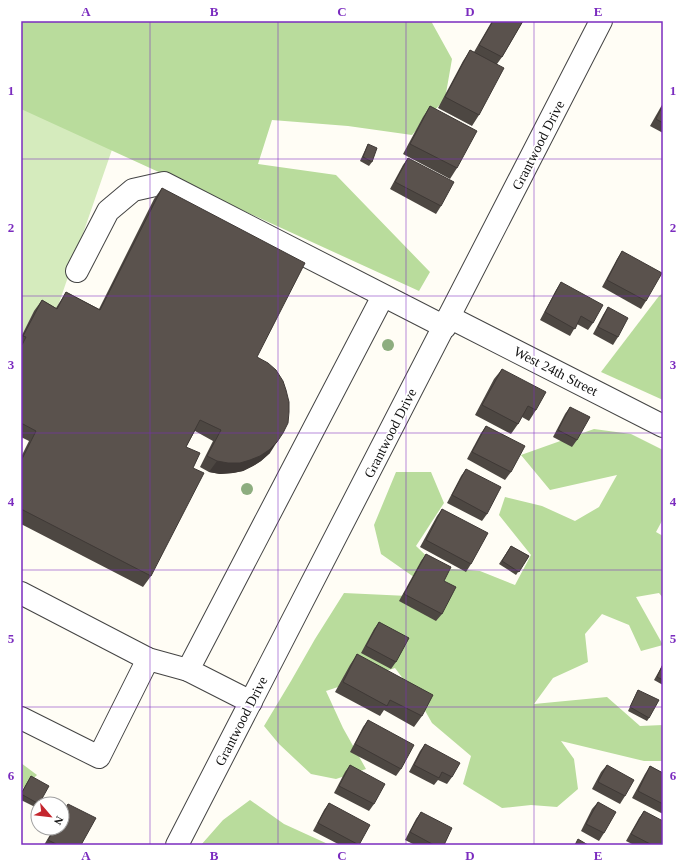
<svg xmlns="http://www.w3.org/2000/svg" width="684" height="866" font-family="Georgia,serif">
<rect width="100%" height="100%" fill="#fffdf5"/>
<polygon fill="#d5ebbd" points="21,92 115,141 59,303 50,319 34,311 21,337"/>
<g fill="#b9dc9c">
<polygon points="21,21 431,21 452,59 445,99 412,135 348,126 272,120 258,164 336,175 430,272 419,291 21,109"/>
<polygon points="663,293 663,400 601,372 659,296"/>
<polygon points="594,429 631,434 663,450 663,519 656,532 663,536 663,598 659,593 636,597 663,645 641,651 629,625 602,614 585,634 588,662 553,678 534,704 607,697 640,726 663,725 663,761 644,761 561,741 574,759 578,789 557,807 531,805 502,808 463,784 471,756 432,723 419,700 395,668 326,691 343,728 366,769 336,779 311,774 279,744 264,726 291,681 315,639 344,593 408,596 421,582 381,554 374,525 396,472 431,472 444,503 416,546 439,568 480,571 515,585 531,555 499,515 505,497 542,506 575,521 599,507 617,475 550,490 521,455"/>
<polygon points="21,763 37,775 21,790"/>
<polygon points="250,800 284,824 330,845 201,845 223,820"/>
</g>
<g fill="none" stroke-linecap="round" stroke-linejoin="round">
<defs>
<g id="minor">
<polyline points="77,271 108,211 133,190 164,183 445,327"/>
<polyline points="449,317 663,426"/>
<polyline points="21,593 148,659 188,670"/>
<polyline points="251,702 188,670 383,296"/>
<polyline points="21,718 99,757 148,659"/>
<polyline points="177,845 601,21"/>
</g>
</defs>
<use href="#minor" stroke="#444" stroke-width="24"/>
<use href="#minor" stroke="#fff" stroke-width="22"/>
</g>
<g fill="#8dad7f">
<circle cx="388" cy="345" r="6"/>
<circle cx="247" cy="489" r="6"/>
</g>
<g fill="#4d4742">
<polygon points="492,21 523,21 502,57 497,64 479,115 472,126 438,108 463,61 470,50 474,52"/>
<polygon points="663,103 663,133 650,126"/>
<polygon points="430,106 457,168 450,179 403,154 423,117"/>
<polygon points="368,144 372,162 369,166 360,161 366,148"/>
<polygon points="408,158 441,206 436,214 390,189 403,165"/>
<polygon points="162,188 257,357 270,453 261,461 253,466 243,471 233,473 220,474 209,472 200,467 213,441 195,431 186,447 193,468 151,576 143,587 21,524 21,457 29,441 21,437 21,337 34,311 42,300 56,308 66,292 99,309 154,199"/>
<polygon points="622,251 646,301 641,309 602,287 617,259"/>
<polygon points="561,282 593,323 588,330 577,324 570,336 540,320 556,290"/>
<polygon points="608,307 618,337 613,345 593,334 603,315"/>
<polygon points="502,369 536,410 529,421 522,417 518,424 511,434 475,415 494,379"/>
<polygon points="570,407 577,440 572,447 553,437 565,414"/>
<polygon points="486,426 511,472 505,480 467,459 481,433"/>
<polygon points="466,469 487,514 482,521 447,503 461,476"/>
<polygon points="442,509 471,564 466,572 420,547 437,516"/>
<polygon points="511,546 529,556 516,575 499,564"/>
<polygon points="426,554 444,581 442,614 436,621 399,601 421,561"/>
<polygon points="379,622 396,662 391,669 361,653 374,629"/>
<polygon points="357,654 422,716 414,727 384,710 380,716 335,692 350,665"/>
<polygon points="663,664 663,685 654,680"/>
<polygon points="638,690 649,718 647,721 628,711 636,694"/>
<polygon points="368,720 401,769 396,776 350,752 363,727"/>
<polygon points="425,744 452,777 447,784 438,780 434,785 409,772 420,751"/>
<polygon points="350,765 374,804 369,811 334,793 345,772"/>
<polygon points="607,765 625,796 620,804 592,789 601,772"/>
<polygon points="650,766 663,773 663,814 632,798 645,774"/>
<polygon points="31,776 39,804 38,804 38,806 37,808 21,800 21,793"/>
<polygon points="598,802 604,833 599,841 581,831 592,809"/>
<polygon points="329,803 359,845 340,845 313,831 324,810"/>
<polygon points="68,804 81,845 44,845 54,828 62,828 62,812"/>
<polygon points="644,811 663,845 634,845 626,841 639,818"/>
<polygon points="421,812 444,845 415,845 405,840 416,819"/>
</g>
<polygon fill="#3f3936" points="277,442 270,453 261,461 253,466 243,471 233,473 220,474 209,472 217,461"/>
<g fill="#5a524d" stroke="#3f3936">
<polygon points="493,21 523,21 502,57 479,45"/>
<polygon points="470,50 504,68 479,115 445,97"/>
<polygon points="663,105 663,123 656,119"/>
<polygon points="430,106 477,131 457,168 410,144"/>
<polygon points="368,144 377,148 372,162 363,157"/>
<polygon points="408,158 454,182 441,206 395,182"/>
<polygon points="162,188 305,263 257,357 268,363 276,370 283,381 286,390 289,402 289,412 288,423 283,433 277,442 269,450 260,456 250,460 240,463 228,463 217,461 207,456 221,430 200,420 186,447 200,453 193,468 204,473 151,576 21,509 21,461 36,431 21,423 21,345 22,345 26,337 23,336 42,300 57,309 66,292 100,310"/>
<polygon points="622,251 662,273 646,301 607,280"/>
<polygon points="561,282 603,305 593,323 581,316 575,329 545,312"/>
<polygon points="608,307 628,318 618,337 598,327"/>
<polygon points="502,369 546,392 536,410 528,406 518,424 482,405"/>
<polygon points="570,407 590,417 577,440 558,430"/>
<polygon points="486,426 525,446 511,472 472,452"/>
<polygon points="466,469 501,487 487,514 452,495"/>
<polygon points="442,509 488,533 471,564 426,540"/>
<polygon points="511,546 529,556 519,572 502,561"/>
<polygon points="426,554 451,567 444,581 456,587 442,614 404,594"/>
<polygon points="379,622 409,638 396,662 366,646"/>
<polygon points="357,654 433,695 422,716 390,700 387,706 343,682"/>
<polygon points="663,664 663,680 657,677"/>
<polygon points="638,690 659,700 649,718 630,707"/>
<polygon points="368,720 414,745 401,769 355,744"/>
<polygon points="425,744 460,763 452,777 442,772 439,778 414,765"/>
<polygon points="350,765 385,784 374,804 339,786"/>
<polygon points="607,765 634,780 625,796 598,782"/>
<polygon points="650,766 663,773 663,804 638,791"/>
<polygon points="31,776 49,786 39,804 21,794"/>
<polygon points="598,802 616,812 604,833 586,824"/>
<polygon points="329,803 370,825 359,845 318,823"/>
<polygon points="68,804 96,818 81,845 58,845 48,840 55,828 62,828 62,814"/>
<polygon points="644,811 663,821 663,845 652,845 631,834"/>
<polygon points="421,812 452,828 444,845 434,845 410,832"/>
<polygon points="578,839 588,845 575,845"/>
</g>
<path fill="none" stroke="#7b2cbf" stroke-width="1" stroke-opacity="0.55" d="M150,21V845M278,21V845M406,21V845M534,21V845M21,159H663M21,296H663M21,433H663M21,570H663M21,707H663"/>
<g text-anchor="middle" stroke-width="4" stroke-linejoin="round" paint-order="stroke">
<g font-size="14" fill="#111" stroke="#fff">
<text transform="translate(538 145) rotate(-63)" y="5">Grantwood Drive</text>
<text transform="translate(556 371) rotate(27)" y="5">West 24th Street</text>
<text transform="translate(390 433) rotate(-63)" y="5">Grantwood Drive</text>
<text transform="translate(241 721) rotate(-63)" y="5">Grantwood Drive</text>
</g>
</g>
<rect width="684" height="866" fill="none" stroke="#ffffff" stroke-width="44"/>
<g transform="translate(50 816) rotate(118)"><circle r="19" fill="#ffffff" stroke="#a0a0a0"/>
<path d="M0-3L7 15L0 10L-7 15Z" fill="#c4262e"/>
<text y="-6" font-size="11" font-weight="bold" text-anchor="middle" fill="#111111">N</text>
</g>
<rect x="22" y="22" width="640" height="822" fill="none" stroke="#7b2cbf" stroke-width="1.5"/>
<g font-size="13" text-anchor="middle" font-weight="bold" fill="#7b2cbf">
<text x="86" y="16">A</text>
<text x="214" y="16">B</text>
<text x="342" y="16">C</text>
<text x="470" y="16">D</text>
<text x="598" y="16">E</text>
<text x="11" y="95">1</text>
<text x="673" y="95">1</text>
<text x="11" y="232">2</text>
<text x="673" y="232">2</text>
<text x="11" y="369">3</text>
<text x="673" y="369">3</text>
<text x="11" y="506">4</text>
<text x="673" y="506">4</text>
<text x="11" y="643">5</text>
<text x="673" y="643">5</text>
<text x="11" y="780">6</text>
<text x="673" y="780">6</text>
<text x="86" y="860">A</text>
<text x="214" y="860">B</text>
<text x="342" y="860">C</text>
<text x="470" y="860">D</text>
<text x="598" y="860">E</text>
</g>
</svg>
